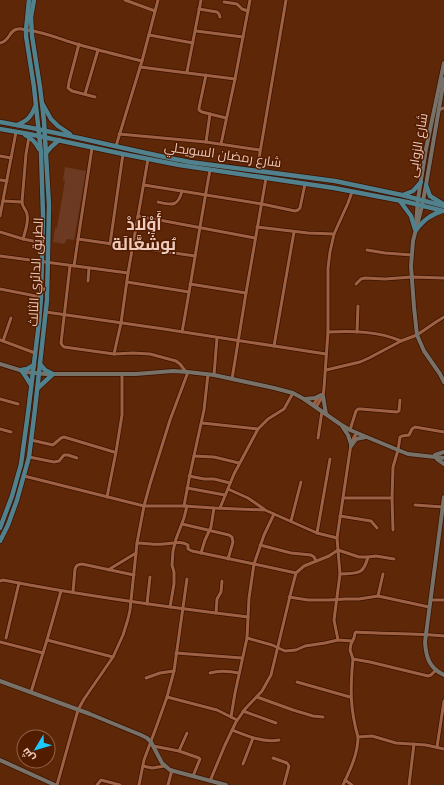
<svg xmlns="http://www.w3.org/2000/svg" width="444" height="785" font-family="'Varela Round',Cairo,sans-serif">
<rect width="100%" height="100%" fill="#5e2708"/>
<polygon fill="#6c3a23" points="65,167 86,171 74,240 67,239 64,244 53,242 55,228 57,228 65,181 63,180"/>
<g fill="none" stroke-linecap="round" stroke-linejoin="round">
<defs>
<g id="street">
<polyline points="125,0 155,11"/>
<polyline points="224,2 237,4 242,9 248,11"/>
<polyline points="199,9 217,12 219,14 220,17"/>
<polyline points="196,31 243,37"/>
<polyline points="149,35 193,43"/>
<path d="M0,43C11,41 8,30 18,29C21,28 23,30 27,30C45,32 62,40 80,45C101,51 122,56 142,61"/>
<polyline points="79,44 69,82 68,88 72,91 95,97"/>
<polyline points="140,67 235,79"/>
<polyline points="187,72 201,0"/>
<polyline points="206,75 199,108 199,110 202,112 226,118"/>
<polyline points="85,94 98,50"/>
<polyline points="439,110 444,108"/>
<polyline points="119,134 206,142 260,150"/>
<polyline points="206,142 210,114"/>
<polyline points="221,144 235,79 250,0"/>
<polyline points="116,146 142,61 158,0"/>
<polyline points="0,156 11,158"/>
<polyline points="257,170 286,0"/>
<polyline points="0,180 7,181"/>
<polyline points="144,185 262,204 295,211 298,210 300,208 305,184"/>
<polyline points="3,201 22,202"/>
<path d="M158,202C172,205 178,207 182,191"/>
<polyline points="0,216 16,132"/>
<polyline points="138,216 255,238"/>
<polyline points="257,227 308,233 334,234"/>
<polyline points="0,232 23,239 43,243"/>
<path d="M23,239C25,232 29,222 27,214C26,209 22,207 22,202L26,154L29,137"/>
<polyline points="78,239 195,256"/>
<polyline points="110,244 123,154"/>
<polyline points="367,250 385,253 412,255"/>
<polyline points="0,256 128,273"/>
<polyline points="70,266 61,343 62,345 64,347 114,354 133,353 150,354 176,361 180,364 186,372"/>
<polyline points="74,266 92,148"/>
<polyline points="88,281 89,268"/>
<polyline points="127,282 189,292"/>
<polyline points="190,284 246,293"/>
<polyline points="356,284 361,279 365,278 385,279 412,277 444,278"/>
<polyline points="0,289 41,297"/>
<polyline points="46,312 164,329 326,354"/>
<path d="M182,332C192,278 200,224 210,170"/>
<path d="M328,332C353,331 378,331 401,341"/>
<polyline points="357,332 358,306"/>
<polyline points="0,340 35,353"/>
<polyline points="3,341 11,318"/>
<polyline points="274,346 294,232"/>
<polyline points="114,354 121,323 128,273 148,159"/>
<polyline points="326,370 360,362 369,358 401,341 417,335 436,322 444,317"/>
<polyline points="214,375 217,338"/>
<polyline points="232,379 246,293 266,178"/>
<polyline points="0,399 18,404"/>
<polyline points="313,405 319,397"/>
<polyline points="316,407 323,396 324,388 328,332 328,268 330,252 334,234 348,203 352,192"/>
<polyline points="202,423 258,429"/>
<polyline points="0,429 11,432"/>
<polyline points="350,430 356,411 358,409 361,409 397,412 399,411 400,400"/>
<polyline points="318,438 322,411"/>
<polyline points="31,440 53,445 54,444 61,438 64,437 114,452"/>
<polyline points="194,456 214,457 239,463"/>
<polyline points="29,457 54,462 59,461 64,455 68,455 77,458"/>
<polyline points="24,476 144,506 184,506 214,508 265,510 274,514"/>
<polyline points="189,476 204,479 214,479 230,483"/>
<polyline points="187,488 225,495"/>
<polyline points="228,489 248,498 264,509"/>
<polyline points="107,497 116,452 122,415 122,374"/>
<polyline points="344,498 392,498"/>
<polyline points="415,505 443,507"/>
<polyline points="184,506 190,474 204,410 208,374"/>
<polyline points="220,508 234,474 258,429 268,419 284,409 293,393"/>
<polyline points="340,516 371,521 377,528"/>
<polyline points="291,521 301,482"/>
<polyline points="182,524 229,535 232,537 233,542 228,559"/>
<polyline points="393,530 392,498 393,467 398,450 400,437 402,436 409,435 412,429 415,427 444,432"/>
<polyline points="317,533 330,459"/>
<path d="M137,543C146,543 155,545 163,544C172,544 180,540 188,545V549L192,551L254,564L264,535L274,514L317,533L337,538"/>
<polyline points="260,545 291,553 311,555 314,557 316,561"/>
<polyline points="201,553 205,540 211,527 214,508"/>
<polyline points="108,570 136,553"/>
<polyline points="296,573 254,564 249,598 247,638 272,645 285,651 296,650 305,646 325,643 338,640"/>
<path d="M340,574C357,573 363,576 368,557"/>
<path d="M0,581L3,580C84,596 166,607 248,617"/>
<polyline points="61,591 47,640 113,657"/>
<path d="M73,592L75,569C76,565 78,564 82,564L134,575"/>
<polyline points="378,596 383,574"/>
<polyline points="289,597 308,600 329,600 346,599 359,599 378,596 429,607"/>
<polyline points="430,600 444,600"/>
<polyline points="147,604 150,577"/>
<polyline points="170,607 174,584 174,572 172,565 173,551 176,539 184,518 187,506"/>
<polyline points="216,613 217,599 221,592 222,581"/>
<polyline points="6,638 19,583"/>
<polyline points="352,641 338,640 334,620 340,574 338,550 359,557 368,557 376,556 394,559"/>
<polyline points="0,642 43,653"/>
<polyline points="176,653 242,658"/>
<path d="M353,659L350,650L351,644L354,638L355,633L356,632C386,634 415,633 444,636"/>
<path d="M210,673C220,670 229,671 239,673"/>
<polyline points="146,678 160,673 174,671"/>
<polyline points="297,682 350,697"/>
<polyline points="31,692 47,640"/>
<polyline points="167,697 217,710 237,720"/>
<polyline points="257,697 293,710 313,716 323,717"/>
<polyline points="243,711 276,723"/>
<polyline points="231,717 235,693 247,638"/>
<path d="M232,730C247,736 264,743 279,740"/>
<path d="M358,737C350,709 350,688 353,659L370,662L428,676L431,675L436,670"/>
<polyline points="153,746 179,751 199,758 200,759 193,776"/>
<polyline points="437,747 444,701"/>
<polyline points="179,751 187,733"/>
<polyline points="273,758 287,763 289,766 284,785"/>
<polyline points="243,764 253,738"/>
<polyline points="143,766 152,768 165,766"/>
<polyline points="345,780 352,785"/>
<polyline points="210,781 225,745 236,722 245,709 262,691 271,675 291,592 296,573 304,566 329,556 338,550 337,538 351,444 354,437 357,433"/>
<polyline points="57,785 78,710 84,699 113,657 123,635 128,619 130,610 137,543 144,506 150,484 170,420 188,372"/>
<polyline points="97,785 101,780 120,785"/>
<polyline points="139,785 144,760 157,725 167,697 174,671 187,579"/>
<polyline points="168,785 172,770"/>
<path d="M343,785C350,770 358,754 358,737L372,736L396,743L426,745L444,749"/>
<polyline points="409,785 414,744"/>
</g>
<g id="secondary">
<polyline points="444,79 426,185 422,206 413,241 411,266 414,307 417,335 424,351 440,374 444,382"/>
<polyline points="416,224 418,199 426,149 444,63"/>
<polyline points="0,364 26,372 45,374 136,374 173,371 188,372 214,375 274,388 293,393 304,399 340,424 350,430 398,450 408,454 444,458"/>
<polyline points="323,396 326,414"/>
<polyline points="304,399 315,398 321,395"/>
<polyline points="342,426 348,435 351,444"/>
<polyline points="351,446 356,439 366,437"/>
<polyline points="435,455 444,452"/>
<polyline points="437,459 444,464"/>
<path d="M444,497L425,642C426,657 429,668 444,675"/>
<polyline points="0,681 90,714 141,735 147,738 151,742 162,763 170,770 226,785"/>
<polyline points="0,760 55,785"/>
</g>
<g id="primary">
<polyline points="42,103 51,119 58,126 70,134"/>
<path d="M0,122C64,133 127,150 190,162L335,181L402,195L444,206"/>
<path d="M17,125C27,121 31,117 35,107"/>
<polyline points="0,129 29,134 123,154 179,165 334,188 407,202 444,211"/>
<path d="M25,135C32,138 36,143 39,149"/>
<polyline points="46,153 51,147 59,140"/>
<polyline points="426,185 430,196 443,204"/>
<polyline points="403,195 413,191 421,182"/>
<polyline points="400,201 411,216 415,229"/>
<path d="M416,230C424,220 430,215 442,211"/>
<polyline points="31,385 26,377 21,370 27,369 34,365"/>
<polyline points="38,388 53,374 45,370 40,364"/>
<polyline points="0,528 12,496 21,464 28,413 39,322 41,297 43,215 41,153 34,87 26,36 26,30 29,0"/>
<polyline points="0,541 8,525 17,500 29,457 35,409 47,300 49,205 44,121 40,87 32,36 31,17 34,0"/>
</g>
</defs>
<use href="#street" stroke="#3b1200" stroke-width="4.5"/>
<use href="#secondary" stroke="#3b1200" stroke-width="5.5"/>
<use href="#primary" stroke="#3b1200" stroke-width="6"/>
<use href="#street" stroke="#9e6144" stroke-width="3"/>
<use href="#secondary" stroke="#777168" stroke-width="4"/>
<use href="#primary" stroke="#50818d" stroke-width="4.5"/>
</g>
<g text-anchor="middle" stroke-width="3" stroke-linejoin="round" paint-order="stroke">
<g font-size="13" fill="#eecbbc" stroke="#521c00">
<text transform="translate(417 145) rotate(-80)" y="5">شارع الزوابى</text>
<text transform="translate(223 154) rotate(8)" y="5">شارع رمضان السويحلي</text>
<text transform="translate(35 272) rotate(-87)" y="5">الطريق الدائري الثالث</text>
</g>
<g font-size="17" font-weight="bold" fill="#eecbbc" stroke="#521c00">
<text x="144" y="230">أَوْلَادْ<tspan x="144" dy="20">بُوشَعَّالَة</tspan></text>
</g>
</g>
<g transform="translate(36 749) rotate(232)"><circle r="19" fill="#521c00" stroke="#90624b"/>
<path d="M0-3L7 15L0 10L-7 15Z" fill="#1dc9fc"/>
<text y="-6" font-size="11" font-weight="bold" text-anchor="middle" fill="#eecbbc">ش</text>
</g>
</svg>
